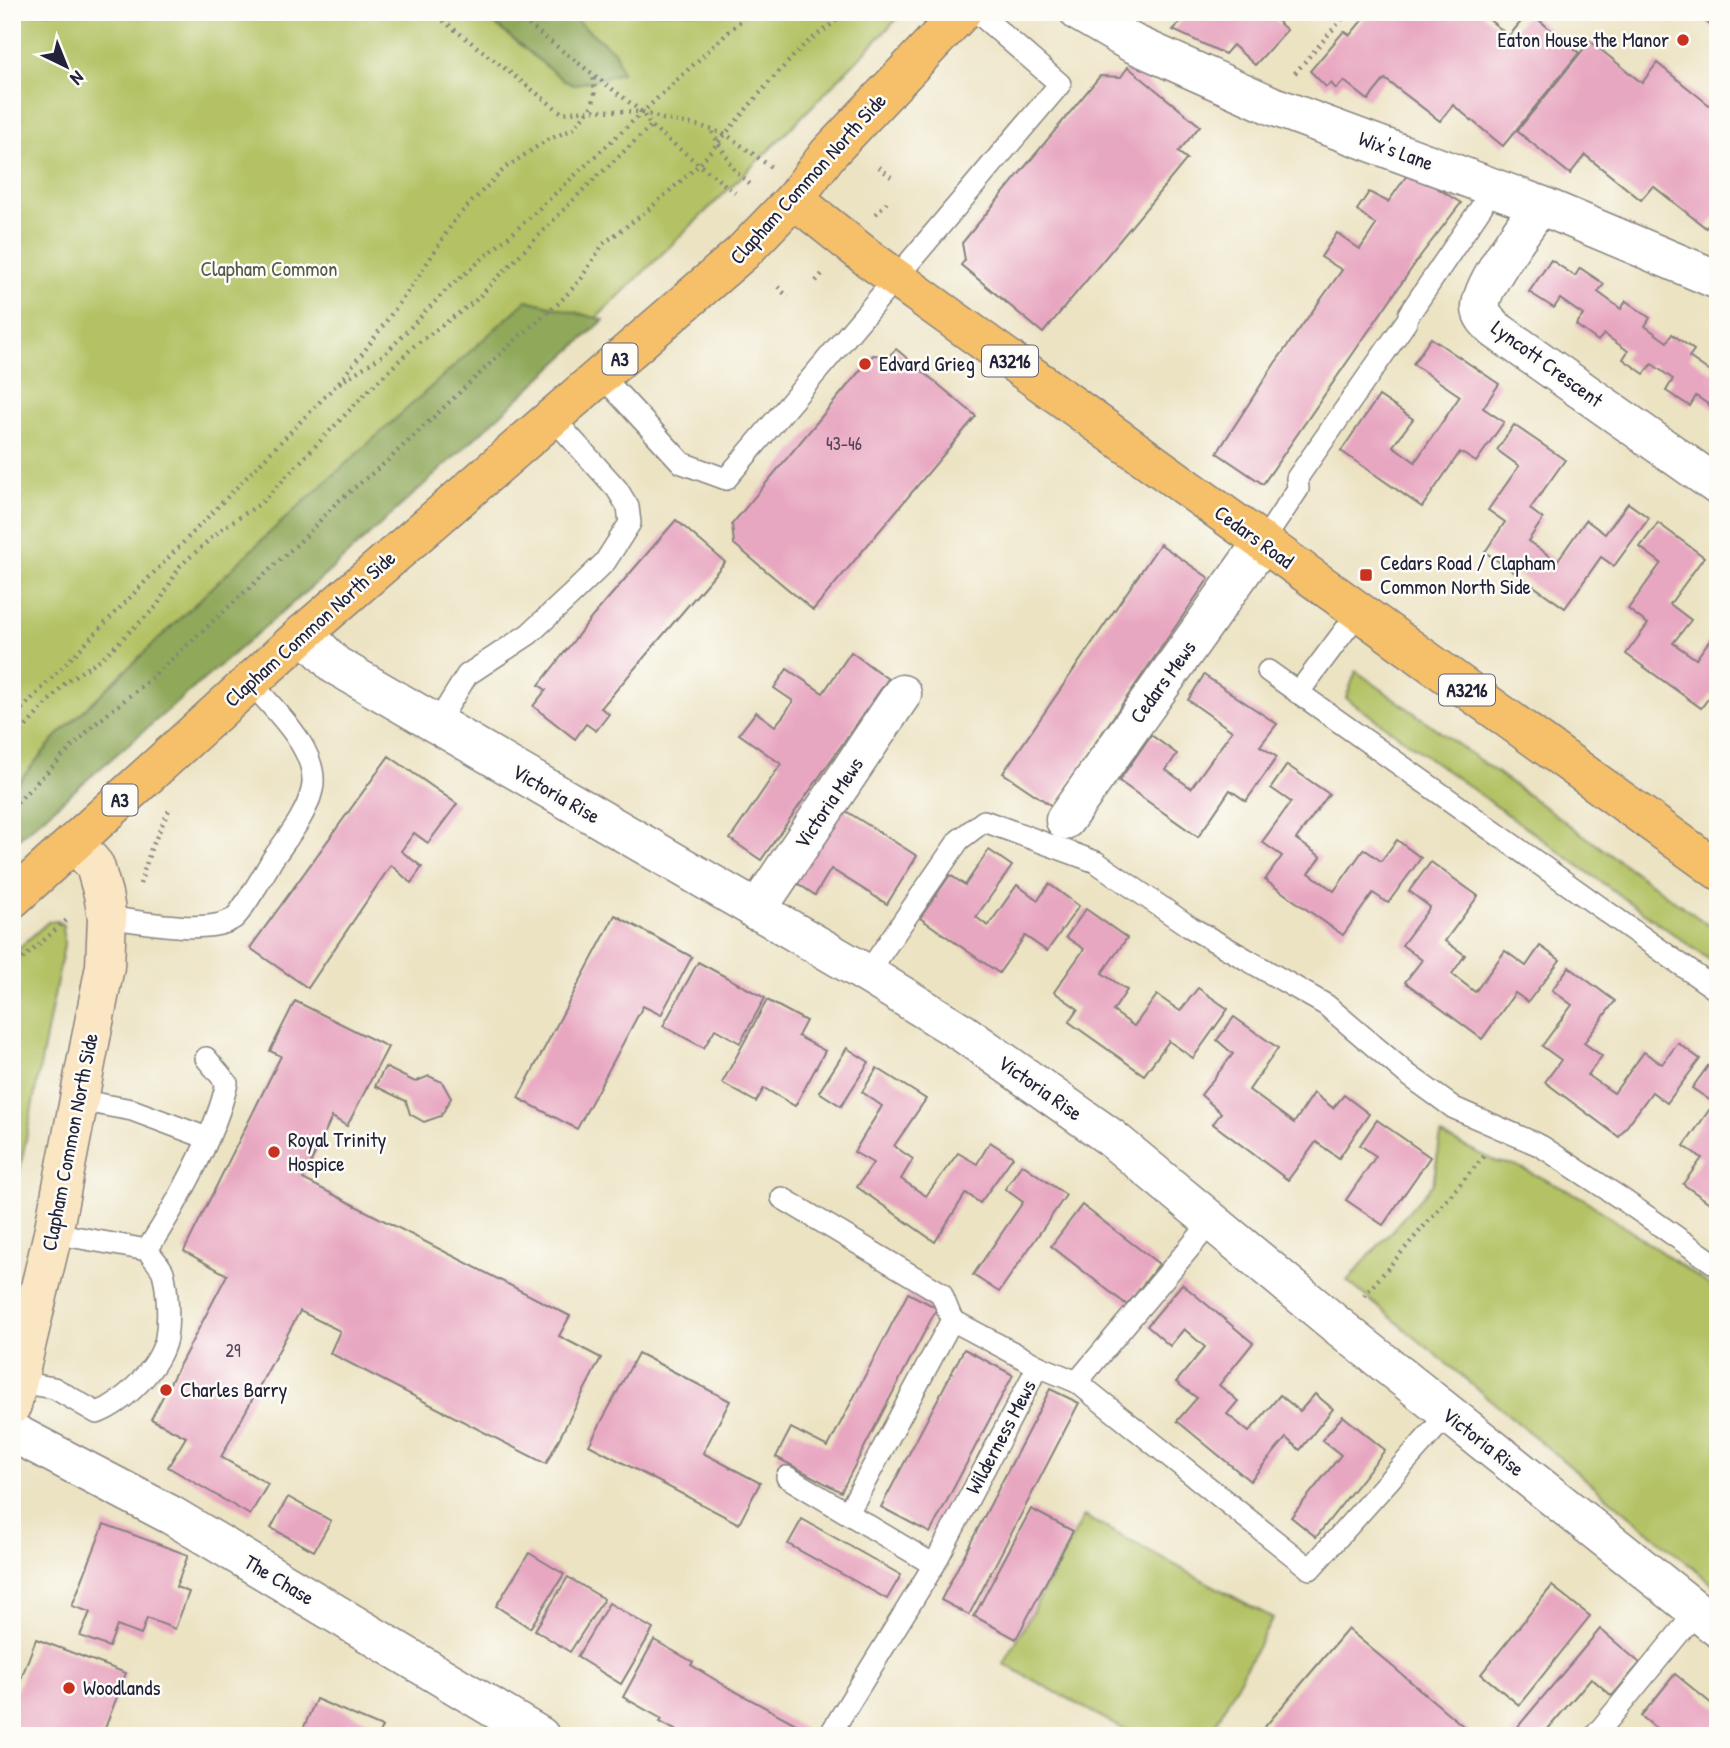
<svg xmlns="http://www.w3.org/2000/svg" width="1730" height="1748" font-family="'Patrick Hand',sans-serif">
<rect width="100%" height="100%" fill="#fdfcf7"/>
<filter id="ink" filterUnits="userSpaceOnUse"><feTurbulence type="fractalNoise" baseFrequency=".0143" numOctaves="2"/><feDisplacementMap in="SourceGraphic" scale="14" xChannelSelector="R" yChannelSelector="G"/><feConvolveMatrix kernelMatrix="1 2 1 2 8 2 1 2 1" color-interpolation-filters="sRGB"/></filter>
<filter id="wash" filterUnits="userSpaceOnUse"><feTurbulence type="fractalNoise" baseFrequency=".00686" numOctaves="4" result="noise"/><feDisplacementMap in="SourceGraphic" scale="28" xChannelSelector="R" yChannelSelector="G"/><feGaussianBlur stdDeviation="1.57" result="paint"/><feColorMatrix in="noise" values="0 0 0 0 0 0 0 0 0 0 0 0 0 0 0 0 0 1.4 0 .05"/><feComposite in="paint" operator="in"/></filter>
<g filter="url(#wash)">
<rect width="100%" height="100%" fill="#ece3c3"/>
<g fill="#b4c265" stroke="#6b7250" stroke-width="2">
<polygon points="12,12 904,12 780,139 583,331 12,837"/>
<polygon points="1356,671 1718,932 1718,966 1346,698"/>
<polygon points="58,921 63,925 64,945 12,1210 12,954 48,922"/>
<polygon points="1441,1135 1497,1162 1515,1165 1581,1197 1718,1291 1717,1588 1347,1281 1433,1184"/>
<polygon points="1084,1516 1273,1618 1209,1736 1136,1736 1004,1664"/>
</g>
<g fill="#8fa85a" stroke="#58654a" stroke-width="2">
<polygon points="480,12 566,12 615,52 622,73 573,85 563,80"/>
<polygon points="527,300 604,320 323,577 12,844 12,790 55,738 266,536"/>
</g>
<g id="blocks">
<g fill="#e8a7c1">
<polygon points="1189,12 1267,12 1287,30 1255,65 1233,45 1225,54 1173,30"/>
<polygon points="1369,12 1480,12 1509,36 1529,12 1579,53 1503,146 1453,105 1440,121 1385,79 1368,100 1344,81 1336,89 1331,83 1326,87 1310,71 1344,31 1350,35"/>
<polygon points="1695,12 1718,12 1718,32"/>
<polygon points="1590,41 1642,83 1657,63 1714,109 1718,105 1718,218 1716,216 1706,228 1653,186 1641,200 1585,155 1570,174 1517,131"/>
<polygon points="1128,67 1200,126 1178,152 1187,159 1043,333 961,265 965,260 962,243 1100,76 1121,77"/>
<polygon points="1410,171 1461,203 1421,255 1263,484 1217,453 1275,363 1342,270 1321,257 1337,233 1360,249 1376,225 1357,210 1369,192 1388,202"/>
<polygon points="1551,260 1575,276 1580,268 1604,284 1598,292 1621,309 1626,301 1650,318 1645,326 1667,342 1672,334 1694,350 1689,357 1712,373 1718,366 1718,411 1696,396 1690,406 1666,391 1673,379 1652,364 1644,374 1623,359 1628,351 1604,334 1598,341 1576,325 1583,315 1560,299 1554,308 1529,292"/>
<polygon points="1431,338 1499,384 1483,408 1504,422 1476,462 1460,452 1422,507 1341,451 1379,396 1413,419 1393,446 1415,462 1460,396 1413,364"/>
<polygon points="896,349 976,416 813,610 734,544 732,524 873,355 889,356"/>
<polygon points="1514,425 1565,460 1530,509 1543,519 1528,541 1557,561 1586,520 1605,534 1628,503 1649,518 1614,566 1601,557 1565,608 1485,552 1505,522 1488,510 1519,466 1497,450"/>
<polygon points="676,520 725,562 601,708 609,714 596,731 586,724 575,739 533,706 546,690 539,685 593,616"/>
<polygon points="1658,523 1704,557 1670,604 1691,620 1673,643 1696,659 1718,629 1718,686 1701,708 1626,654 1648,624 1628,609 1661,563 1640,547"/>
<polygon points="1160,544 1209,578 1052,806 1003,773"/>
<polygon points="851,652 888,679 761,860 730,839 781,764 739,734 756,712 775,726 784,715 793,701 774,688 787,669 823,693"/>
<polygon points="1204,675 1277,724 1260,746 1277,757 1246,801 1230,790 1198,837 1119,781 1151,735 1177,754 1166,770 1191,788 1232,731 1188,700"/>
<polygon points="389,756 457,804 428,843 414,833 401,851 422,867 411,883 391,865 308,988 250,948"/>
<polygon points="1287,765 1329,794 1296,839 1321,857 1309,873 1334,891 1364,849 1381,861 1397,840 1421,858 1388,903 1373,893 1343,935 1265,880 1282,856 1262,842 1291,802 1271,788"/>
<polygon points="838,806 917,856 887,904 831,869 815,895 791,879"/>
<polygon points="989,850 1012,866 976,917 988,926 1017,885 1038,900 1049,884 1079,906 1047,951 1025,936 999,973 920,918 950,875 965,885"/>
<polygon points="1431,862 1478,896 1445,941 1465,955 1452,974 1475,992 1505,951 1526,966 1540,946 1560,960 1528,1002 1515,993 1482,1039 1405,982 1422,960 1402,945 1430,907 1409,891"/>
<polygon points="1086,909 1127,938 1102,973 1127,990 1113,1011 1134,1026 1157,995 1180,1011 1198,988 1228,1009 1193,1058 1169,1041 1144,1075 1069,1022 1078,1009 1054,992 1084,949 1066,937"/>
<polygon points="615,915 692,957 661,1015 643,1006 577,1129 518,1098"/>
<polygon points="698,962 765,998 740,1043 715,1029 704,1048 663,1026"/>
<polygon points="1569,967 1615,1001 1584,1043 1602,1056 1588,1075 1614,1093 1644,1052 1662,1064 1678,1043 1700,1059 1667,1103 1652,1092 1619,1137 1545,1082 1561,1060 1542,1046 1572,1005 1552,990"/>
<polygon points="767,1000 806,1021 798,1036 825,1051 795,1106 764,1088 756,1102 722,1083"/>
<polygon points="295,1001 388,1047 347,1126 332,1117 303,1179 570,1316 559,1336 601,1358 546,1464 330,1353 340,1331 300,1311 221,1457 268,1484 250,1515 168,1467 186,1437 151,1419 227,1275 184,1251 281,1056 270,1051"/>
<polygon points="1234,1017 1278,1048 1249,1090 1294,1123 1314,1093 1333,1108 1344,1095 1369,1114 1339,1158 1316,1142 1288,1180 1213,1124 1221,1113 1201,1095 1233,1054 1217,1040"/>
<polygon points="847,1048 869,1062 841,1106 819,1092"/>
<polygon points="1708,1066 1718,1073 1718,1209 1683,1184 1702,1158 1684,1146 1714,1103 1692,1088"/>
<polygon points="385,1067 415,1082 429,1076 442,1082 451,1098 441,1116 424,1122 410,1114 406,1101 375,1086"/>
<polygon points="877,1068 926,1099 894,1146 913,1159 901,1179 926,1196 958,1153 977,1164 990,1142 1013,1157 980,1203 966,1193 935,1242 857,1187 873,1163 854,1152 882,1106 862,1092"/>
<polygon points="1377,1120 1430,1157 1383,1225 1346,1200 1376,1156 1360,1145"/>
<polygon points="1022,1164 1066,1195 999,1292 973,1275 1023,1202 1005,1189"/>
<polygon points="1082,1205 1159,1264 1127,1305 1051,1246"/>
<polygon points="1182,1284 1253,1343 1219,1385 1238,1401 1227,1414 1249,1432 1280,1395 1300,1411 1315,1394 1333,1409 1300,1450 1286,1438 1250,1481 1177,1421 1197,1398 1176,1382 1205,1347 1184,1329 1170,1346 1147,1326"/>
<polygon points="908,1293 937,1308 841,1492 776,1457 791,1428 828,1447"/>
<polygon points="964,1349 1013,1375 930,1533 881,1507"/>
<polygon points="638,1353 730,1401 703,1453 760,1483 739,1524 589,1445"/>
<polygon points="1050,1389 1079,1403 969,1615 941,1600"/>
<polygon points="1343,1416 1385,1450 1316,1537 1291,1517 1341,1455 1322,1440"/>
<polygon points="288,1497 331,1521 314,1551 271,1528"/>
<polygon points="1031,1509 1073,1531 1016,1639 974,1616"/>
<polygon points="802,1519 901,1575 887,1599 788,1544"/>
<polygon points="104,1524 188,1555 176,1587 189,1592 175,1629 147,1618 141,1635 117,1626 109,1647 80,1636 90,1612 72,1606"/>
<polygon points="529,1553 564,1574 530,1628 496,1606"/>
<polygon points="568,1577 604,1599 570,1652 535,1630"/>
<polygon points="1552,1586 1590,1616 1519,1705 1481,1674"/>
<polygon points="609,1603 653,1629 621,1684 577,1657"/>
<polygon points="1348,1629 1475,1736 1257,1736"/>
<polygon points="1600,1629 1640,1663 1612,1696 1591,1678 1542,1736 1510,1736"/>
<polygon points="36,1639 126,1673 102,1736 12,1736 12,1703"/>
<polygon points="654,1640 693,1662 691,1665 729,1688 807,1730 804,1736 686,1736 660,1722 662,1719 623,1697"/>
<polygon points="1675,1674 1718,1709 1718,1724 1708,1736 1666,1736 1641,1716"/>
<polygon points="316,1699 382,1727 378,1736 300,1736"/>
</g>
</g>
</g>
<g filter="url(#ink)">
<use href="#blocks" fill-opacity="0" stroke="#87827f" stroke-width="2"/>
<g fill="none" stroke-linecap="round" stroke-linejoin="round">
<defs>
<g id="service">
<polyline points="1409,314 1482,206 1489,186"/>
<polyline points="601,375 682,463 726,479 1060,84 977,12"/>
<polyline points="1262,543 1298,489 1297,478 1406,322"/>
<polyline points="1268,671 1718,991"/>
<polyline points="1298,693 1358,613"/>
<polyline points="436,725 467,675 529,634 570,596 605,562 630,523 628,507 617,489 552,417"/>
<path d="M107,917C136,921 209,936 234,918C241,913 266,871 272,860C287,838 306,816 312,790C321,752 273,708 250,682"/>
<polyline points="867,974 959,840 984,821 1096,862 1190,927 1326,1005 1407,1074 1454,1108 1541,1146 1622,1199 1718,1266"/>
<polyline points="78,1100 132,1110 207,1138"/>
<polyline points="782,1198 941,1293 952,1320"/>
<path d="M147,1250C177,1204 215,1136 227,1083L206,1058"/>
<polyline points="1038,1366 1077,1382 1310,1569 1448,1414"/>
<path d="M18,1382L54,1388L97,1413C124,1403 160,1367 166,1338C169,1319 168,1292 163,1272C160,1265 152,1257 147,1250L53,1233"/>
<polyline points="1077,1382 1212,1221"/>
<polyline points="787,1477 934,1565"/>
<polyline points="829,1736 934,1565 1038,1366 952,1320 848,1513"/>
<polyline points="1595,1736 1697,1611"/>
</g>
<g id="minor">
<polyline points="1079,12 1132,43 1273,106 1540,205 1718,280"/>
<path d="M1540,205C1527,224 1479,287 1481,308C1481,317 1490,324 1496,330L1718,486"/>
<polyline points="304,633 335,665 867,974 963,1033 1110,1137 1338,1326 1718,1628"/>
<polyline points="1065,820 1262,543"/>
<polyline points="756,911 902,694"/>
<polyline points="12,1432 171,1515 540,1736"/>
</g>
<polyline id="secondary" points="12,1405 53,1233 105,966 107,917 103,894 95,866 75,842"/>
<polyline id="primary" points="794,199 868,258 1718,870"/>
<polyline id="trunk" points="12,899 304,633 742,253 794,199 828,154 962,12"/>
</defs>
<use href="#service" stroke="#87827f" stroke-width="24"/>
<use href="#minor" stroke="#87827f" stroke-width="41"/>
<use href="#secondary" stroke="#87827f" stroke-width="41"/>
<use href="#primary" stroke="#87827f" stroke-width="41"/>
<use href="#trunk" stroke="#87827f" stroke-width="41"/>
<g stroke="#87827f" stroke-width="4.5" stroke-dasharray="2 5" stroke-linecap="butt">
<polyline points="432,12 562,113 589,110 642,112 663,119 701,126 727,135 771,167"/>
<polyline points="512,12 642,112 651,126 735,193"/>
<polyline points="1295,73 1348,12"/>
<polyline points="712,132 735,171 752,186"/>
<polyline points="879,167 891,177"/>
<polyline points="876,214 887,202"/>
<polyline points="816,281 822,274"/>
<polyline points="778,287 788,297"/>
<polyline points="339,382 369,345 416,280 456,218 505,168 547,140 573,129 584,116 593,104 595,92 593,74"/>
<polyline points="12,719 336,385 385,354 448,288 514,232 750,12"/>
<polyline points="12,742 67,681 101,659 157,606 180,566 224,527 260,504 367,392 414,346 475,301 582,191 651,126"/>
<polyline points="12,807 94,725 148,681 305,537 336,503 386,462 515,340 559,303 581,279 603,244 648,210 700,164 771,80 804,45 848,12"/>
<polyline points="140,884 151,849 169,810"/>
<polyline points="12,968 69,918"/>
<polyline points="1364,1296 1486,1154"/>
</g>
<use href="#service" stroke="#fff" stroke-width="21"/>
<use href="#minor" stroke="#fff" stroke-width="38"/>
<use href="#secondary" stroke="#fbe6c4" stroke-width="38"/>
<use href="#primary" stroke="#f6c06b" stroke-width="38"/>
<use href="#trunk" stroke="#f6c06b" stroke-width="38"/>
</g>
</g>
<g fill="#c8321e" stroke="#fdfcf7" stroke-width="2.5">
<circle cx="1683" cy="40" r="7"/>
<circle cx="865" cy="364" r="7"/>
<rect x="1359" y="568" width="14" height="14" rx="3.5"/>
<circle cx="274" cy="1152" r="7"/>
<circle cx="166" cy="1390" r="7"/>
<circle cx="69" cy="1688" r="7"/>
</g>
<g text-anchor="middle" stroke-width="5" stroke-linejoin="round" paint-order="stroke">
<g font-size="18" fill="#54435c">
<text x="844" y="450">43-46</text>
<text x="233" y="1357">29</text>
</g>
<g fill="#fdfcf7" stroke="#646373" stroke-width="2">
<rect x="602.5" y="343.5" width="35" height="31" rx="5"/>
<rect x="982" y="345.5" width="56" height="31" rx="5"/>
<rect x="1439" y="674.5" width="56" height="31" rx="5"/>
<rect x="102.5" y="784.5" width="35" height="31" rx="5"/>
</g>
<g font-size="19" font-weight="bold" fill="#22223b">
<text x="620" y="366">A3</text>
<text x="1010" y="368">A3216</text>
<text x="1467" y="697">A3216</text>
<text x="120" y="807">A3</text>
</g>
<g font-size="21" fill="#22223b" stroke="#fdfcf7" text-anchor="start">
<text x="1669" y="47" text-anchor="end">Eaton House the Manor</text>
<text x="879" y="371">Edvard Grieg</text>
<text x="1380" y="570">Cedars Road / Clapham<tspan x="1380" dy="24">Common North Side</tspan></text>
<text x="288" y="1147">Royal Trinity<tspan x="288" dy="24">Hospice</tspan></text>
<text x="180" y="1397">Charles Barry</text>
<text x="83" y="1695">Woodlands</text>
</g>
<g font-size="21" fill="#22223b" stroke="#fdfcf7">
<text transform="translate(1396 151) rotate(20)" y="7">Wix's Lane</text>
<text transform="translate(808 179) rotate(-48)" y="7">Clapham Common North Side</text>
<text transform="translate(1547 364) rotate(36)" y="7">Lyncott Crescent</text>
<text transform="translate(1254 537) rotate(36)" y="7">Cedars Road</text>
<text transform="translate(310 629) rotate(-42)" y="7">Clapham Common North Side</text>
<text transform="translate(1163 682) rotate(-54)" y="7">Cedars Mews</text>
<text transform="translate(556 794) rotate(30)" y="7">Victoria Rise</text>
<text transform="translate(829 803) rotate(-56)" y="7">Victoria Mews</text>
<text transform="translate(1040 1088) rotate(35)" y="7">Victoria Rise</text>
<text transform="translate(70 1142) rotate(-79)" y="7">Clapham Common North Side</text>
<text transform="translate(1001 1437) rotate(-62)" y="7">Wilderness Mews</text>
<text transform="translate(1483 1442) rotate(38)" y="7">Victoria Rise</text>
<text transform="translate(279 1580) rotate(31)" y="7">The Chase</text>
</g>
<g font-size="21" fill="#555a4a" stroke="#fdfcf7">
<text x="269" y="276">Clapham Common</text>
</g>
</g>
<rect width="1730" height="1748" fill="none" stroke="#fdfcf7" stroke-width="42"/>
<g transform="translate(66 66) rotate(137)" stroke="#fdfcf7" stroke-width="5" paint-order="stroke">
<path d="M0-5L12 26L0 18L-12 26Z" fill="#22223b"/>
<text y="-10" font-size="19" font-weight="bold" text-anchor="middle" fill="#22223b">N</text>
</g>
</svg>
